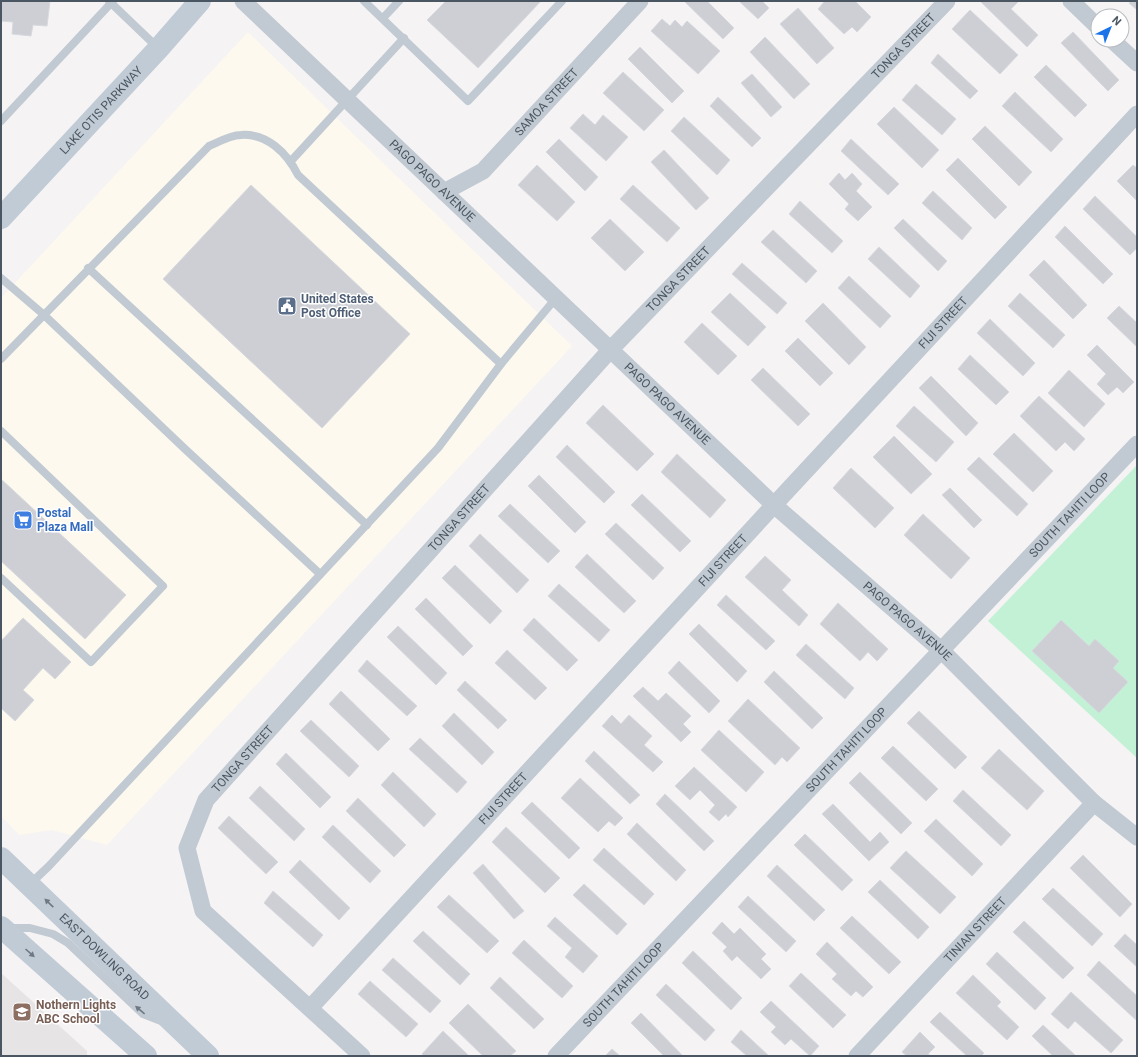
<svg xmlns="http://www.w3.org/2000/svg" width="1138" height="1057" font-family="Roboto,sans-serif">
<rect width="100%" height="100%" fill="#f5f3f3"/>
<polygon fill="#fdf9ef" points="248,32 572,346 107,845 52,830 19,835 1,816 1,298"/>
<polygon fill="#e6e4e5" points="1,973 87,1051 87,1056 1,1056"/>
<polygon fill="#c3f1d5" points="1137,465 1137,758 988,621"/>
<g fill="#cdcfd5" stroke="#d7d9de">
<polygon points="1,1 50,1 47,26 33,25 31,36 12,34 13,22 1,21"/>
<polygon points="446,1 541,1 478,68 427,20"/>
<polygon points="684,1 707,1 734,28 723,39"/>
<polygon points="739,1 762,1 769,8 758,19"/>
<polygon points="825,1 855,1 871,17 857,32 852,27 844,34 818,9"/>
<polygon points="980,1 1019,1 1011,9 1038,35 1027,47"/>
<polygon points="1131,1 1137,1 1137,10 1129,3"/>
<polygon points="798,8 834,48 817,64 780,24"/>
<polygon points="970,10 1018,55 1000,74 952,29"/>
<polygon points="662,19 670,26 675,20 682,27 687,21 720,51 698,74 651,31"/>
<polygon points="1073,32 1119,80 1108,91 1061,43"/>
<polygon points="765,37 810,84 794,99 750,52"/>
<polygon points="640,47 684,91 672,103 628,59"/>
<polygon points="938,54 978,91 970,99 931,63"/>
<polygon points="1046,65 1087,105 1075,117 1034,77"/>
<polygon points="623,72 664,110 644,131 603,93"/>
<polygon points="752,74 782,107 771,117 741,83"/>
<polygon points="916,84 956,119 942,135 902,100"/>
<polygon points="1015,92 1063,139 1051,152 1002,106"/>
<polygon points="718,97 761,138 752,147 710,106"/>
<polygon points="894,107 939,150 922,168 877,124"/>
<polygon points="583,114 595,125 603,115 628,137 606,161 570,128"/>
<polygon points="684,117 730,160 717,175 671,131"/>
<polygon points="985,126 1032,172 1019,186 972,139"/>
<polygon points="559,139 598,177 585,191 546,152"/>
<polygon points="851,139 899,184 888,195 841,151"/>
<polygon points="664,150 709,198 696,210 651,162"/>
<polygon points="958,158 1007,207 995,219 946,170"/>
<polygon points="537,165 575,202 557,221 518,185"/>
<polygon points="1133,165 1137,168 1137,201 1117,181"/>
<polygon points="839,173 845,180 852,173 862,184 856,191 872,207 858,221 845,209 849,204 829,184"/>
<polygon points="251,185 410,334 322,428 163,279"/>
<polygon points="633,185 680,228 667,242 620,199"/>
<polygon points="933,191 972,228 962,240 922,203"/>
<polygon points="1095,196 1137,237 1137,248 1130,255 1083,209"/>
<polygon points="800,201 843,241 832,253 789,214"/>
<polygon points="610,219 644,252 625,271 591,238"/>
<polygon points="903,219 947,261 938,271 894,228"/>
<polygon points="1065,226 1113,274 1103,284 1055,237"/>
<polygon points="773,230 817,271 806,283 761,242"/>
<polygon points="879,247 920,286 910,298 868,259"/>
<polygon points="1044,260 1087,305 1073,319 1029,275"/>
<polygon points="742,263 787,303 777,314 732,274"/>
<polygon points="849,276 891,316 880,328 838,288"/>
<polygon points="730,293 766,327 748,346 711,312"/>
<polygon points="1020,293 1065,335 1053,348 1008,306"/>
<polygon points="823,303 866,347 849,365 805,321"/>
<polygon points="1119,306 1137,323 1137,347 1107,318"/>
<polygon points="990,319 1035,363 1023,376 977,333"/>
<polygon points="702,323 737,356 718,375 684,342"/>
<polygon points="798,338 833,373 820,386 785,351"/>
<polygon points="1097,345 1134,382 1123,393 1117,387 1108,395 1097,384 1106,374 1087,355"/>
<polygon points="970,355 1009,392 996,405 958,369"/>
<polygon points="763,368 810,414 798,426 751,380"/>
<polygon points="1069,370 1105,404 1084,427 1048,393"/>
<polygon points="931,376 978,423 966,436 919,388"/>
<polygon points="1039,396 1085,439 1074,451 1065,442 1056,451 1020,416"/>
<polygon points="603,405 654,454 637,471 586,423"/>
<polygon points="914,406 954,442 936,462 896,426"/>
<polygon points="1014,433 1053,471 1033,492 993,454"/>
<polygon points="894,436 932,474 911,494 873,457"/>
<polygon points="567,445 615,492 604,503 556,457"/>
<polygon points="677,454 726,500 710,518 661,472"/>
<polygon points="979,457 1028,504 1017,516 967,469"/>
<polygon points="851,468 894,508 875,528 833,488"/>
<polygon points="539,475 586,522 575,533 528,486"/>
<polygon points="1,479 126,595 85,639 1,561"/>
<polygon points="950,488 982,520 974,528 942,495"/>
<polygon points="642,494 691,541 680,552 631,505"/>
<polygon points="510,504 560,551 548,563 498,516"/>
<polygon points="923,514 970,558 951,579 904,535"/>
<polygon points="616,523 664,568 653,580 605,534"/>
<polygon points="480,534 529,580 517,593 469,546"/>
<polygon points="587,554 636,601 624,613 575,567"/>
<polygon points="765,556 791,580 782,590 808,615 799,626 745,577"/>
<polygon points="455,565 502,611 490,624 442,578"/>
<polygon points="559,584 610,630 599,642 548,596"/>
<polygon points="726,595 775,641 766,650 717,605"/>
<polygon points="426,598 473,646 463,656 415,609"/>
<polygon points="838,603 888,649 877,661 868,652 860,661 820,624"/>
<polygon points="23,618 71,662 55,679 43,668 23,690 34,700 15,721 1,708 1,641"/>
<polygon points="534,618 578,660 567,671 523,630"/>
<polygon points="1061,620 1089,646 1095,639 1119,661 1113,668 1128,682 1099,713 1032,651"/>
<polygon points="699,624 747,671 737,682 689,634"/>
<polygon points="398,626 447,673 436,685 387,637"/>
<polygon points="806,644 854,688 845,699 796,655"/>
<polygon points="507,650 547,688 535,700 495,663"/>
<polygon points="367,660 417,706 407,716 358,671"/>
<polygon points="679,661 720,701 709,713 668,673"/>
<polygon points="774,671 823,718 812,729 764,682"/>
<polygon points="465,681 507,720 498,729 457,690"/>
<polygon points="643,687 658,701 666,693 691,716 683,724 691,732 681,742 633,696"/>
<polygon points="341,691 390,739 378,751 329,704"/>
<polygon points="748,699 800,748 787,762 782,757 775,765 728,721"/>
<polygon points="919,711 967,757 955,769 907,723"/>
<polygon points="454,713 494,752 482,765 442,726"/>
<polygon points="612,715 621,724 629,715 652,736 644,745 663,762 653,772 602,726"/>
<polygon points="311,720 359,766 349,777 300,731"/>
<polygon points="719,730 764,772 746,792 701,750"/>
<polygon points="420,738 467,782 457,793 409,749"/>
<polygon points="893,746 938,789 926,801 881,758"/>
<polygon points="999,749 1044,791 1027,810 981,768"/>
<polygon points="594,751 640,795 630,804 585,761"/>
<polygon points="286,753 331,797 320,808 276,764"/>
<polygon points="694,767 737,807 728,817 726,814 719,821 709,812 715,805 700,790 690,800 675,786"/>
<polygon points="393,772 436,814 424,827 381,785"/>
<polygon points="860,772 912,823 901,834 849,783"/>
<polygon points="580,778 623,818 615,826 609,821 598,832 561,798"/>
<polygon points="260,786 305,829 294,841 249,798"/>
<polygon points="963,790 1011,835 1001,846 953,801"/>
<polygon points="665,794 714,841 704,851 656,804"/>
<polygon points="358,798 406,845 394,857 346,811"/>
<polygon points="532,802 580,848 569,859 521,813"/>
<polygon points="833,804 870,842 880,832 889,842 869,861 822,814"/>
<polygon points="229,816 278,862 266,874 218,828"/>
<polygon points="936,819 983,864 972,876 924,831"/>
<polygon points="637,823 686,870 676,881 627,834"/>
<polygon points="333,825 381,871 370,883 322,837"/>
<polygon points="506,827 560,878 545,893 492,842"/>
<polygon points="805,834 853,880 842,891 794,845"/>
<polygon points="604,848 654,894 644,905 593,860"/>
<polygon points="906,851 956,897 940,914 890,868"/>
<polygon points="1083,855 1132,904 1120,917 1070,868"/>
<polygon points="300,860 350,908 339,920 289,872"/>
<polygon points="483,864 524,911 514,919 473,873"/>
<polygon points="777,865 825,910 814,921 767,876"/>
<polygon points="880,880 929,927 918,939 868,892"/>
<polygon points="584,884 627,924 617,935 573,895"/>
<polygon points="1053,888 1103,934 1092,946 1042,899"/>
<polygon points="273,891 323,935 313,947 264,903"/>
<polygon points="449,895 499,941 487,953 437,907"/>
<polygon points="748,896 796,941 786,952 738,907"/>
<polygon points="852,916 901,962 889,974 840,928"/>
<polygon points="555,917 598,956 583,973 565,957 572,948 547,926"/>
<polygon points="1024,921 1074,968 1063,979 1013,932"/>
<polygon points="722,922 734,934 740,928 766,954 761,959 771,969 761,979 737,956 732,961 723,951 727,947 712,933"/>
<polygon points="423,931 470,974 460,985 413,941"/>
<polygon points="1125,934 1137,945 1137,967 1114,946"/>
<polygon points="524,940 573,986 562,998 512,953"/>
<polygon points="827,942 873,987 863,997 856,991 851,996 832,979 837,974 816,954"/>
<polygon points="693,951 742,998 731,1010 682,963"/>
<polygon points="997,952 1046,998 1035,1010 986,964"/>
<polygon points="393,958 441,1001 430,1013 382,970"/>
<polygon points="1099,961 1137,996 1136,1020 1087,975"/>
<polygon points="801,973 846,1015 833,1028 789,986"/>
<polygon points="973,975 1001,1002 997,1006 1019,1027 1007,1040 956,993"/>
<polygon points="500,977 544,1019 534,1029 490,988"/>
<polygon points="370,981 418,1024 406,1037 358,994"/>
<polygon points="666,984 715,1030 705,1041 656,995"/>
<polygon points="1071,992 1123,1040 1111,1053 1075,1021 1068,1029 1051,1014"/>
<polygon points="771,1001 819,1046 810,1056 791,1039 785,1045 771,1032 776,1027 760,1012"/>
<polygon points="468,1004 516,1051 510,1056 483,1056 449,1023"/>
<polygon points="940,1012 984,1053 981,1056 967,1056 930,1022"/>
<polygon points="641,1013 683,1056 664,1056 631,1023"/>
<polygon points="1043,1025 1076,1056 1053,1056 1032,1036"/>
<polygon points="741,1030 769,1056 747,1056 731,1042"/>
<polygon points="443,1031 469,1056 424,1056 422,1054"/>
<polygon points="920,1032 935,1047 928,1054 931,1056 907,1056 902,1052"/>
<polygon points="612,1049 620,1056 605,1056"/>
</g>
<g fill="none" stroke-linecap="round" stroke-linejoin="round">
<g stroke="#c1cad2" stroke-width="8">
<polyline points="109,1 157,47"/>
<polyline points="364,1 468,101 562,1"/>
<polyline points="383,18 399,1"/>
<polyline points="1,121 113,1"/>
<polyline points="291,161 404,38"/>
<polyline points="88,268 367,525"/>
<polyline points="1,278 43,314 185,449 320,574"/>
<path d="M1,359L209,146C218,142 231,135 241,135C267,133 287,153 298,175L501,364"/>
<polyline points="1,431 163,586 91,662 1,578"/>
<polyline points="30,884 49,866 438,448 501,364 556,298"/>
<polyline points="9,928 30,928 53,934 68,943 143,1014 161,1021"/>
</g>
<g stroke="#c1cad2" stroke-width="17">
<path id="s1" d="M243,1L774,505L942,651L1094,803L1137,837"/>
<polyline points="1071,1 1098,27"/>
<polyline points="1112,40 1137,63"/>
<path id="s2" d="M444,192L483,171L640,1"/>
<path id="s3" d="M310,1008L774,505L1137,114"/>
<path id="s4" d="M362,1056L203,911L187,848L206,800L611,349L947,1"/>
<path id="s5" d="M556,1056L1137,444"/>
<path id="s6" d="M857,1056L1094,803"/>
</g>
<g stroke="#c1cbd6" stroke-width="22">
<path id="s7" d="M1,218L159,48L200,1"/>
<path id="s8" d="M1,858L208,1056"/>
<polyline points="1,927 146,1056"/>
</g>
</g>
<defs><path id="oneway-solid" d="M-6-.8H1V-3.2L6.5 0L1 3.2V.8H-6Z"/></defs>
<g fill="#6e7984">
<use href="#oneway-solid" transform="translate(49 903) rotate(-136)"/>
<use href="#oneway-solid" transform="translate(30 953) rotate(42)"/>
</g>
<use fill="#6e7983" href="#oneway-solid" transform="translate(140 1010) rotate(-140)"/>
<defs>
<symbol id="civic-square" viewBox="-11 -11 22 22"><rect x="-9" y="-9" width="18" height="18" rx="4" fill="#5c6f8a" stroke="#fff"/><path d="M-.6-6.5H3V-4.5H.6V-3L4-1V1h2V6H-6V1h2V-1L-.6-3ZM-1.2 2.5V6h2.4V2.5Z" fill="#fff"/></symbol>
<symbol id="supermarket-square" viewBox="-11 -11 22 22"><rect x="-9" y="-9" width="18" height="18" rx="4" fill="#3f7fe0" stroke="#fff"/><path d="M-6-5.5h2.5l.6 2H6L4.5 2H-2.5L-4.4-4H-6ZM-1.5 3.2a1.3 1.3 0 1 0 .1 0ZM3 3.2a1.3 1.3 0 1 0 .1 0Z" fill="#fff"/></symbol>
<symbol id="school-square" viewBox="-11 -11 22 22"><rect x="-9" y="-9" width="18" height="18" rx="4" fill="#8d6e63" stroke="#fff"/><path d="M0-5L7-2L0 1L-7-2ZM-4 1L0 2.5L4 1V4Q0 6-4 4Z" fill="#fff"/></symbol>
</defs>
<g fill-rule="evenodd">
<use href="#civic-square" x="276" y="295" width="22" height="22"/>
<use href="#supermarket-square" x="12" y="509" width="22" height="22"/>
<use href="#school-square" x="11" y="1001" width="22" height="22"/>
</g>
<g text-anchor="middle" stroke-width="3" stroke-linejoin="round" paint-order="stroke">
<g font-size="12" fill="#4a5661" stroke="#fff">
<text dy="4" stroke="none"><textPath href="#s4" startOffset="1359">TONGA STREET</textPath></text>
<text dy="4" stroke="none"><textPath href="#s2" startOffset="138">SAMOA STREET</textPath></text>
<text dy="4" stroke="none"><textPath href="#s7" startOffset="147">LAKE OTIS PARKWAY</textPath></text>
<text dy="4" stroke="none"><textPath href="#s1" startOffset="261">PAGO PAGO AVENUE</textPath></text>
<text dy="4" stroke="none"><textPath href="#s4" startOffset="1035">TONGA STREET</textPath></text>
<text dy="4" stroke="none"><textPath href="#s3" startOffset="933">FIJI STREET</textPath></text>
<text dy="4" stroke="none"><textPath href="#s1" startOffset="585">PAGO PAGO AVENUE</textPath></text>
<text dy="4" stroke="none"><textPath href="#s5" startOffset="746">SOUTH TAHITI LOOP</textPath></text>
<text dy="4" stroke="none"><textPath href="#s4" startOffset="711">TONGA STREET</textPath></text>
<text dy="4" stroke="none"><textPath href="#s3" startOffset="609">FIJI STREET</textPath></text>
<text dy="4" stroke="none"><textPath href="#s1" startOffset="909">PAGO PAGO AVENUE</textPath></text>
<text dy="4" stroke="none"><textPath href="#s5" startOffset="422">SOUTH TAHITI LOOP</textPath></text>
<text dy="4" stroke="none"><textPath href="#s4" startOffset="387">TONGA STREET</textPath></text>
<text dy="4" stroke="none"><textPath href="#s3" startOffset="285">FIJI STREET</textPath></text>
<text dy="4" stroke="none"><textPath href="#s6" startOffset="173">TINIAN STREET</textPath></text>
<text dy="4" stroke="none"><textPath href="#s8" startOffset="143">EAST DOWLING ROAD</textPath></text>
<text dy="4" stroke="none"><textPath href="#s5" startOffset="98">SOUTH TAHITI LOOP</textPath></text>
</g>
<g font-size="12" font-weight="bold" fill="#4e5e75" stroke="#fff" text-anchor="start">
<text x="301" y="303">United States<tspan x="301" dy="14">Post Office</tspan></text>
</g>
<g font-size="12" font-weight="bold" fill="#366cbe" stroke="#fff" text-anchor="start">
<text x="37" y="517">Postal<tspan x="37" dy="14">Plaza Mall</tspan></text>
</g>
<g font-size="12" font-weight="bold" fill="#785e54" stroke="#fff" text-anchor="start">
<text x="36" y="1009">Nothern Lights<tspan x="36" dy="14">ABC School</tspan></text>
</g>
</g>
<rect width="1138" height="1057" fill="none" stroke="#4a5661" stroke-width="4"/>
<g transform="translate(1110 28) rotate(43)"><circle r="19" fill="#ffffff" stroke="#b7bbc0"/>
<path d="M0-3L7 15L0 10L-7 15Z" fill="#1a73e8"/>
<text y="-6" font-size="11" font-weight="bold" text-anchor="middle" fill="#4a5661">N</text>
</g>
</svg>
